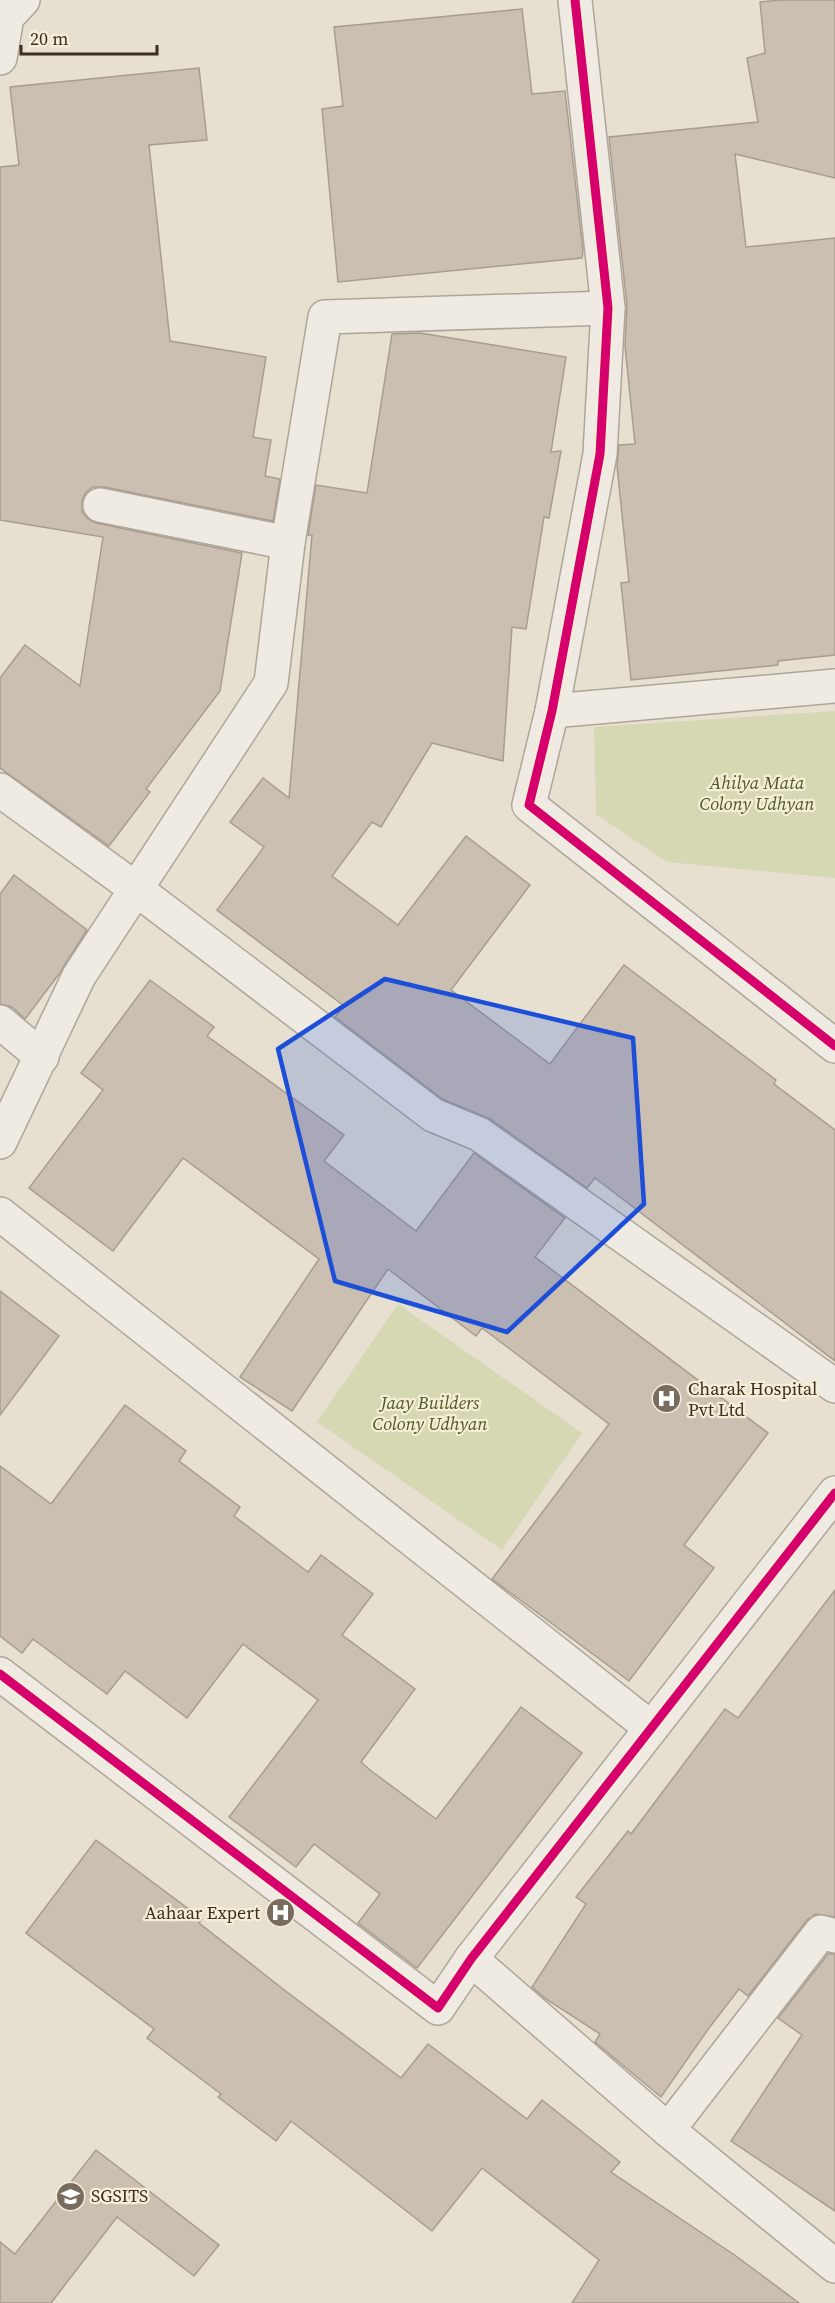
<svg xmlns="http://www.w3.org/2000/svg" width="835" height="2303" font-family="'Source Serif 4',serif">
<rect width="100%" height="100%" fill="#e7e0d1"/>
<g fill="#d6d7b3">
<polygon points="835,711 835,878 667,862 596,814 594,727"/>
<polygon points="398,1304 582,1433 502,1550 317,1422"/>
</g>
<g fill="#cbbfb2" stroke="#a89c90" stroke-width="1.5">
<polygon points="781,0 835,0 835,178 735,154 746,247 835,238 835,655 778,661 778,665 631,680 621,583 629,582 617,466 619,445 635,444 625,346 627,306 609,137 758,122 747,58 765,53 760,2"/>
<polygon points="522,9 532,94 565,91 583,251 582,258 338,282 322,109 343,106 334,27"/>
<polygon points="199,68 207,140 149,145 170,341 266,357 253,437 271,440 265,476 280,479 273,521 104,487 93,487 86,492 82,501 82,512 88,519 96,523 242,553 220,691 146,789 150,792 109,846 0,768 0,678 25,645 80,686 103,537 0,520 0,167 19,165 10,87"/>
<polygon points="420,333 566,357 551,452 561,451 549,518 544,517 526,629 512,627 503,761 432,743 381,827 372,822 332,876 398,925 466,836 530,885 451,990 550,1064 624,965 776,1080 774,1084 835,1130 835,1361 595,1178 587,1188 490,1119 442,1099 335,1017 344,1006 217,910 264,847 230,822 263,778 289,798 312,535 308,535 316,485 367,493 392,334"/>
<polygon points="14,875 87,930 59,974 25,1019 12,1007 0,1004 0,894"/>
<polygon points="150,980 214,1027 207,1036 344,1135 324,1161 416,1231 474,1153 565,1218 535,1257 768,1433 684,1545 714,1568 629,1681 492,1579 609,1424 482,1328 476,1336 388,1269 292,1411 240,1377 319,1259 183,1158 113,1251 29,1188 103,1090 81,1073"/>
<polygon points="0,1291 59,1336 0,1415"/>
<polygon points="125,1405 186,1451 179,1461 240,1507 234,1516 308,1572 321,1555 373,1594 342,1635 415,1689 361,1762 370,1770 436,1819 521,1707 582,1753 417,1968 358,1923 380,1894 314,1844 296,1867 229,1817 318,1700 243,1644 187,1718 125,1671 107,1694 33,1639 22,1653 0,1636 0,1466 51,1504"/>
<polygon points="835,1590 835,1917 816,1914 807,1920 748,1996 739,1989 709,2028 661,2097 595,2042 600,2034 546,1999 532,1987 586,1904 576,1897 628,1831 631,1834 725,1709 738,1718"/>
<polygon points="96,1840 202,1919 199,1923 283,1989 401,2078 428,2044 527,2119 542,2100 620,2162 611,2172 736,2256 799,2303 572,2303 599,2260 482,2168 432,2231 291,2121 276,2141 218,2097 221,2094 147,2038 154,2029 26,1933"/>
<polygon points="828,1954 835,1954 835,2211 731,2141 802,2035 778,2018"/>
<polygon points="96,2150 219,2245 194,2276 117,2217 51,2303 0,2303 0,2242 15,2254"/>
</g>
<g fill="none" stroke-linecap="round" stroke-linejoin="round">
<defs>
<g id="minor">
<polyline points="575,0 608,308 600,454 552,711 529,805 835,1046"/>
<polyline points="0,58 7,17 23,0"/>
<polyline points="100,505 288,543"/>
<polyline points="552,711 835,686"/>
<polyline points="0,790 136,889 433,1115 479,1134 835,1386"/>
<polyline points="0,1022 42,1057"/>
<polyline points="0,1142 79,976 271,683 288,543 325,317 608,308"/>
<polyline points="0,1214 651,1728"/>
<polyline points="0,1674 438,2008 471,1959 835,1493"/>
<polyline points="471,1959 668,2130 835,2266"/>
<polyline points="668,2130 821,1932 835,1936"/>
</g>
</defs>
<use href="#minor" stroke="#ada599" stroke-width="36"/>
<use href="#minor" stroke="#efebe3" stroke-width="33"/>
<defs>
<g id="cycleway">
<polyline points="575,0 608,308 600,454 552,711 529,805 835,1046"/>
<polyline points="0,1674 438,2008 471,1959 835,1493"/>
</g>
</defs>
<use href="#cycleway" stroke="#f7eed8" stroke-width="13"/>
<use href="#cycleway" stroke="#d6006c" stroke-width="9"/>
</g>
<path fill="#1d4ed8" fill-opacity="0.2" stroke="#1d4ed8" stroke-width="4.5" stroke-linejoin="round" d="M385,979L633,1038L644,1204L507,1332L335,1281L278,1049Z"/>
<defs>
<symbol id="hospital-disc" viewBox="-11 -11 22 22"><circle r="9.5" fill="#786c5e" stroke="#f7eed8"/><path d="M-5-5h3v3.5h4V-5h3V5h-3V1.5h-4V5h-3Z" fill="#fff"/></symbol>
<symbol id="university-disc" viewBox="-11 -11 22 22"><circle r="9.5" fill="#786c5e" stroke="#f7eed8"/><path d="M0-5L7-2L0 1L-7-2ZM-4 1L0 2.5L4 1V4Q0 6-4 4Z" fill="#fff"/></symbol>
</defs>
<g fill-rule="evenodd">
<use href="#hospital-disc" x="650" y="1382" width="33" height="33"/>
<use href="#hospital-disc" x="264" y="1896" width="33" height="33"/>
<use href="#university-disc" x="54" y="2180" width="33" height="33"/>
</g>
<g text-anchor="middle" stroke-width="4.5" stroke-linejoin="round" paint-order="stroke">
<g font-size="18" font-style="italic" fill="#4d5a26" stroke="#f7eed8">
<text x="757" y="789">Ahilya Mata<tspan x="757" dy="21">Colony Udhyan</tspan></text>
<text x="430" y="1409">Jaay Builders<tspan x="430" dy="21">Colony Udhyan</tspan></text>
</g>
<g font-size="18" fill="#3d2e20" stroke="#f7eed8" text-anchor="start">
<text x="688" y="1395">Charak Hospital<tspan x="688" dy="21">Pvt Ltd</tspan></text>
<text x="260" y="1919" text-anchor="end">Aahaar Expert</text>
<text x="91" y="2202">SGSITS</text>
</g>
</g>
<path d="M21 45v9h136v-9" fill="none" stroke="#3d2e20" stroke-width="3"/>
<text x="30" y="45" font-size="18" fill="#3d2e20" stroke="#f7eed8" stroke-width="4.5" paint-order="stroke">20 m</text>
</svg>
